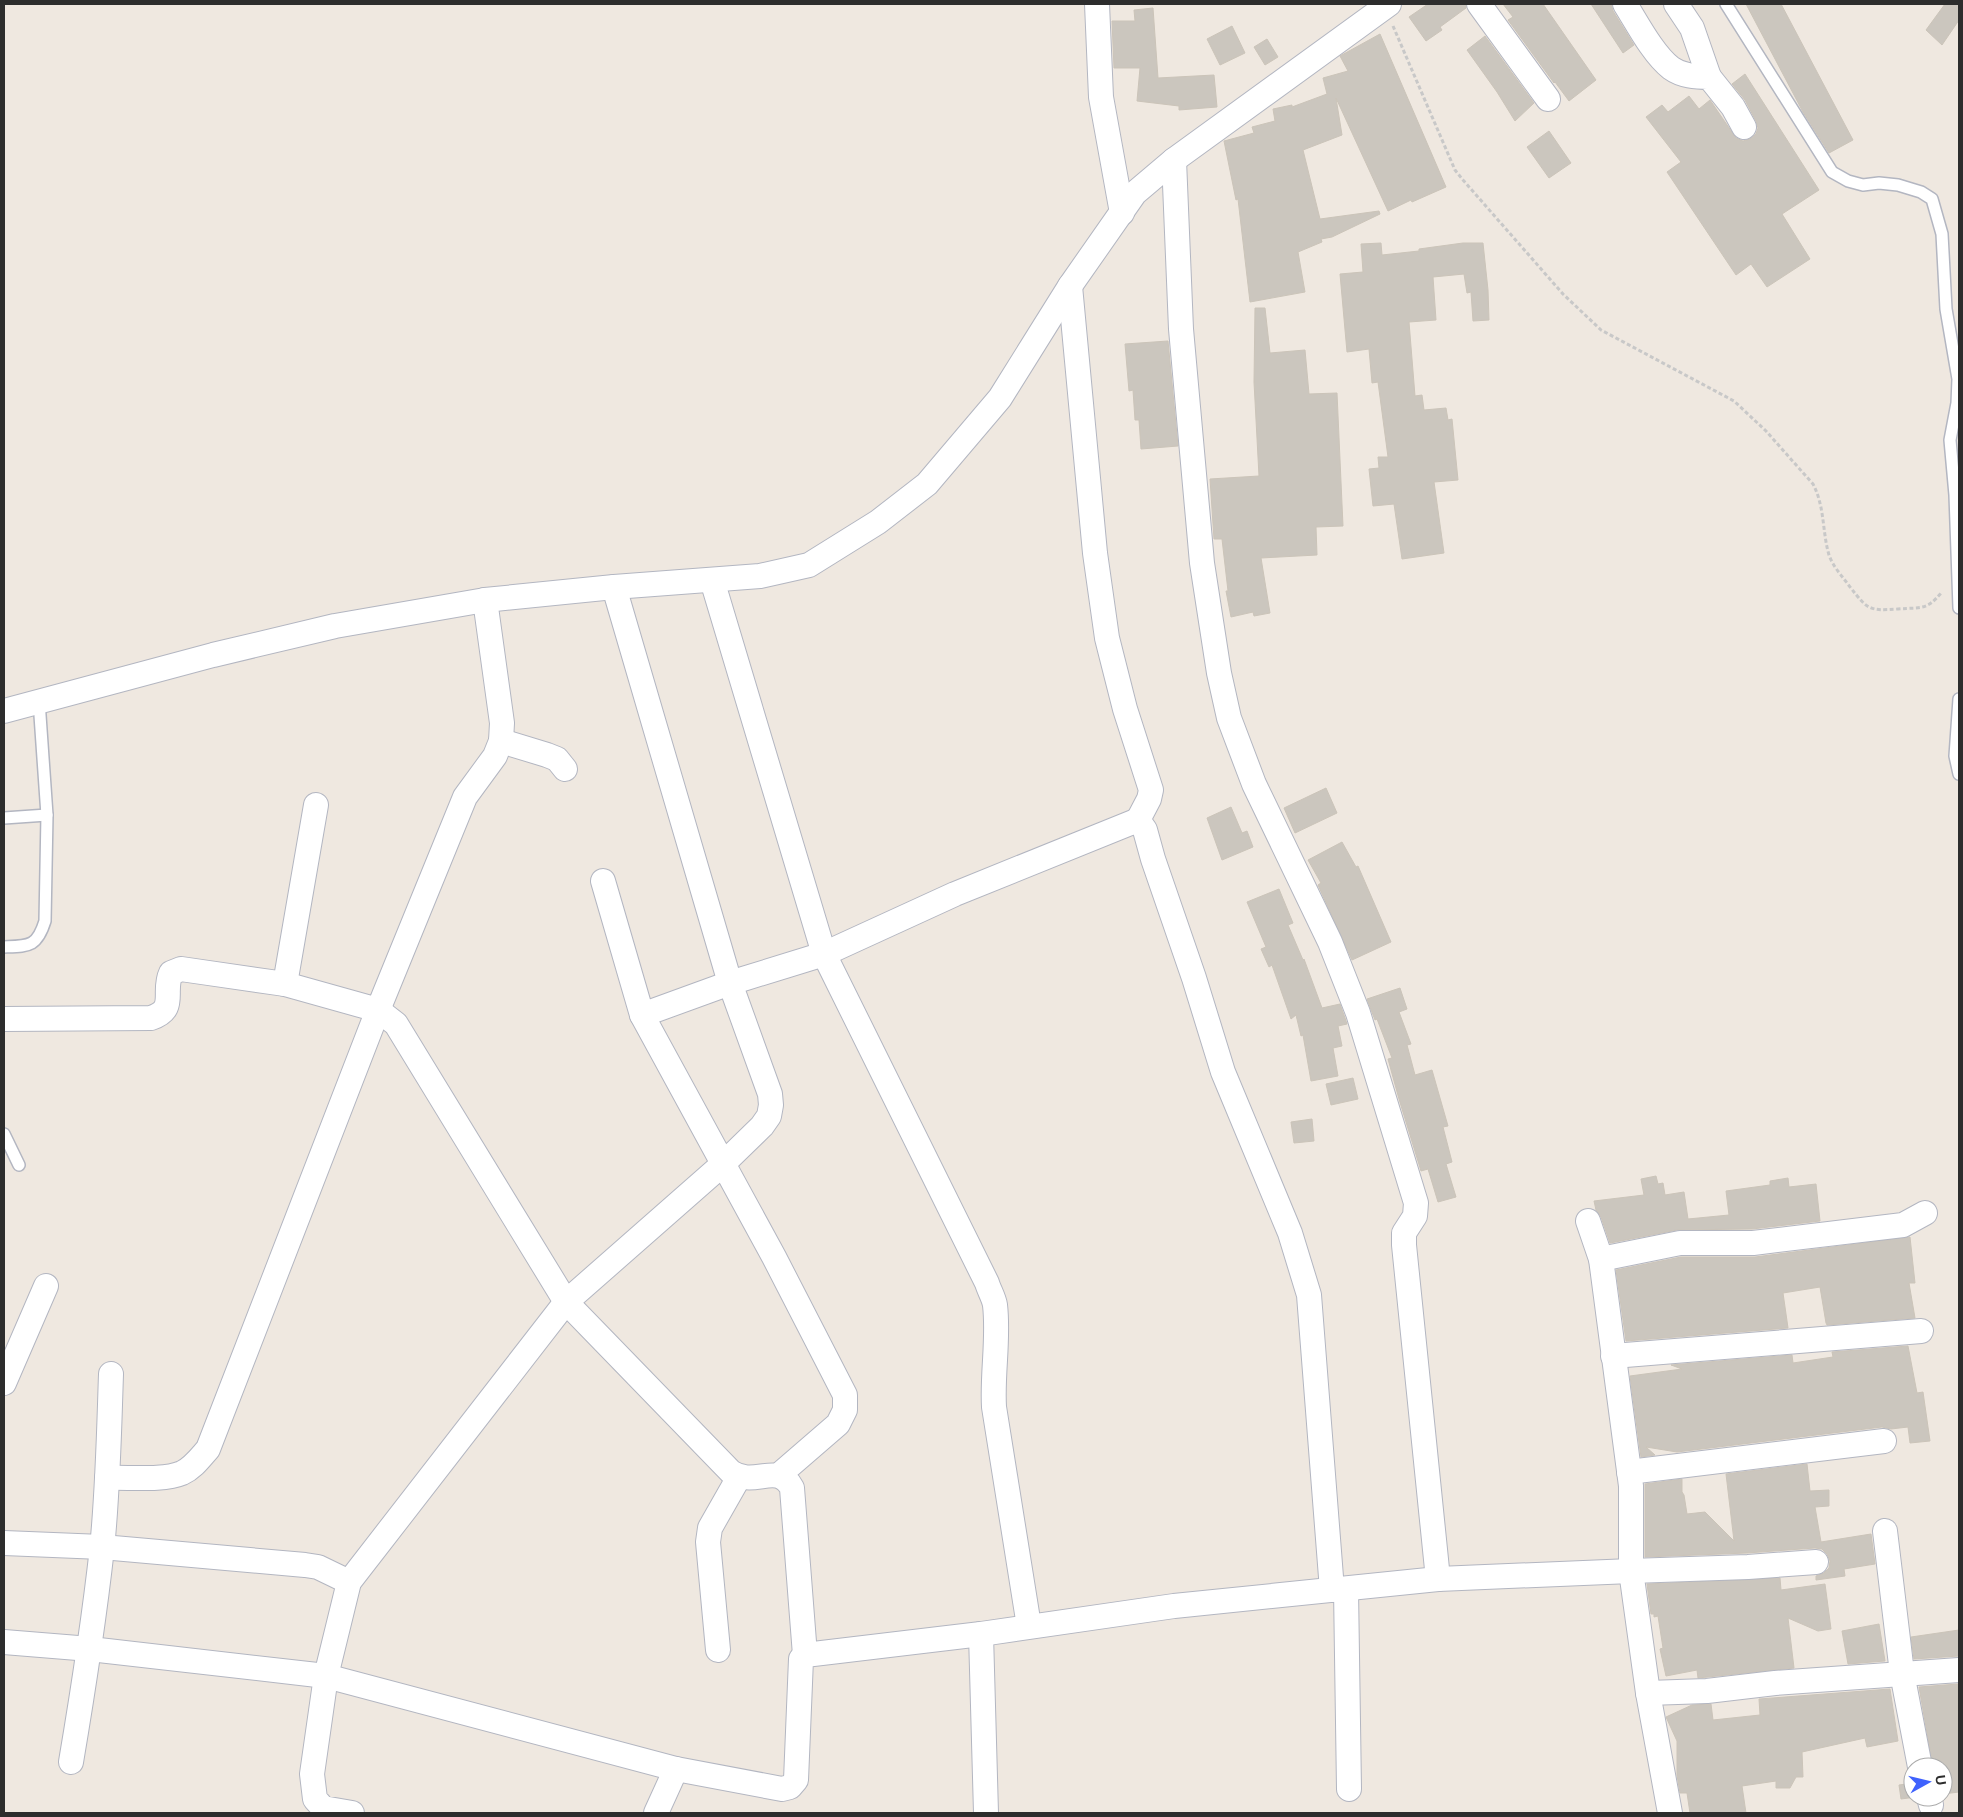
<svg xmlns="http://www.w3.org/2000/svg" width="1963" height="1817" font-family="Helvetica,sans-serif">
<rect width="100%" height="100%" fill="#efe8e0"/>
<g fill="#cbc6be" stroke="#cbc4b9">
<polygon points="1428,4 1466,4 1466,8 1440,27 1442,30 1426,41 1409,17"/>
<polygon points="1503,4 1543,4 1596,80 1569,101 1555,82 1554,83 1508,20 1513,17"/>
<polygon points="1591,4 1611,4 1613,11 1634,45 1623,53"/>
<polygon points="1746,4 1781,4 1853,140 1829,153 1803,112"/>
<polygon points="1945,4 1959,4 1959,20 1942,45 1926,30"/>
<polygon points="1153,8 1158,78 1214,75 1217,107 1179,110 1179,106 1137,101 1140,68 1114,68 1112,21 1135,21 1134,10"/>
<polygon points="1232,26 1245,53 1220,65 1207,39"/>
<polygon points="1380,34 1446,187 1412,202 1411,200 1388,211 1336,98 1342,135 1303,150 1320,219 1379,211 1380,214 1332,237 1321,239 1322,242 1298,252 1305,292 1250,302 1238,199 1236,200 1224,141 1254,133 1252,127 1275,121 1273,109 1292,105 1292,107 1327,94 1323,78 1348,71 1340,56"/>
<polygon points="1485,36 1534,103 1515,121 1497,92 1467,50"/>
<polygon points="1267,39 1278,57 1265,65 1254,47"/>
<polygon points="1745,74 1819,190 1782,214 1810,259 1767,287 1751,264 1736,275 1667,172 1681,162 1646,117 1662,105 1668,112 1689,96 1699,109 1710,100 1736,138 1743,141 1750,139 1756,134 1758,128 1756,121 1745,100 1732,84"/>
<polygon points="1549,131 1571,163 1549,178 1527,147"/>
<polygon points="1381,243 1382,255 1419,251 1419,249 1463,243 1483,243 1488,290 1489,320 1473,321 1471,292 1467,293 1464,274 1433,277 1436,320 1409,322 1415,396 1422,395 1424,410 1446,408 1448,420 1452,419 1458,480 1434,482 1444,553 1402,559 1394,504 1373,506 1369,469 1379,468 1378,457 1388,457 1378,382 1372,383 1369,349 1347,352 1340,274 1363,272 1361,244"/>
<polygon points="1255,308 1265,308 1270,353 1305,350 1309,394 1337,393 1343,526 1316,527 1317,555 1261,558 1270,613 1254,616 1253,612 1231,617 1226,591 1228,591 1222,539 1214,539 1210,479 1259,476 1254,382"/>
<polygon points="1168,341 1178,446 1141,449 1139,420 1135,420 1133,390 1129,391 1125,344"/>
<polygon points="1326,788 1337,813 1295,833 1284,808"/>
<polygon points="1231,807 1242,833 1247,831 1253,847 1222,860 1207,818"/>
<polygon points="1342,842 1356,867 1358,866 1391,942 1352,960 1318,885 1321,883 1308,860"/>
<polygon points="1279,889 1293,923 1288,925 1303,960 1304,959 1322,1008 1340,1004 1345,1018 1347,1024 1338,1026 1342,1046 1333,1048 1338,1076 1311,1081 1303,1035 1301,1036 1296,1015 1291,1019 1272,965 1269,967 1261,949 1266,947 1247,902"/>
<polygon points="1400,988 1407,1009 1399,1012 1411,1044 1407,1045 1415,1075 1432,1070 1448,1126 1443,1127 1452,1162 1446,1164 1456,1197 1438,1202 1428,1169 1421,1171 1399,1099 1388,1059 1392,1058 1377,1019 1375,1020 1367,999"/>
<polygon points="1353,1078 1358,1099 1331,1105 1326,1084"/>
<polygon points="1312,1119 1314,1141 1294,1143 1291,1122"/>
<polygon points="1656,1176 1658,1184 1663,1183 1665,1195 1684,1192 1688,1219 1729,1215 1726,1191 1770,1185 1770,1181 1788,1178 1789,1187 1816,1184 1820,1221 1752,1229 1677,1230 1610,1243 1601,1217 1596,1210 1594,1201 1644,1195 1641,1179"/>
<polygon points="1910,1237 1915,1283 1909,1283 1915,1318 1827,1325 1826,1323 1820,1287 1783,1293 1788,1328 1626,1341 1616,1270 1681,1257 1755,1257"/>
<polygon points="1908,1346 1917,1393 1923,1392 1930,1441 1910,1443 1908,1427 1891,1429 1882,1427 1677,1452 1646,1447 1655,1455 1641,1457 1630,1376 1682,1369 1671,1365 1792,1355 1793,1363 1833,1357 1832,1352"/>
<polygon points="1807,1464 1810,1491 1829,1490 1829,1506 1815,1507 1821,1542 1871,1534 1875,1564 1844,1569 1845,1576 1816,1580 1816,1576 1824,1573 1829,1568 1830,1561 1827,1554 1822,1549 1815,1548 1747,1553 1645,1557 1645,1484 1682,1479 1682,1492 1684,1495 1687,1514 1705,1512 1734,1541 1726,1474"/>
<polygon points="1780,1578 1781,1590 1825,1584 1831,1629 1818,1631 1788,1618 1794,1668 1698,1678 1697,1670 1666,1676 1660,1649 1663,1648 1658,1616 1654,1617 1654,1614 1651,1614 1647,1584"/>
<polygon points="1879,1624 1885,1661 1848,1664 1842,1631"/>
<polygon points="1959,1630 1959,1656 1914,1659 1911,1637"/>
<polygon points="1958,1684 1959,1792 1943,1794 1943,1767 1933,1767 1919,1687"/>
<polygon points="1890,1689 1898,1741 1867,1747 1865,1738 1802,1752 1803,1777 1796,1777 1790,1788 1776,1788 1776,1781 1742,1786 1746,1813 1690,1813 1687,1793 1680,1793 1677,1775 1677,1741 1666,1717 1692,1705 1711,1704 1713,1720 1760,1715 1759,1699"/>
<polygon points="1913,1783 1913,1797 1916,1797 1901,1799 1899,1785"/>
</g>
<g fill="none" stroke-linecap="round" stroke-linejoin="round">
<defs>
<g id="lane">
<polyline points="1726,4 1832,172 1848,181 1863,185 1879,183 1898,185 1921,192 1932,199 1942,234 1946,309 1958,379 1957,403 1950,440 1955,495 1959,608"/>
<polyline points="1959,699 1955,756 1959,774"/>
<polyline points="4,818 47,815"/>
<path d="M4,947C29,946 37,947 45,921L47,815L39,701"/>
<polyline points="4,1134 19,1165"/>
</g>
<g id="street">
<polyline points="1097,4 1101,97 1122,213"/>
<polyline points="1479,4 1548,99"/>
<path d="M1625,4C1637,23 1653,54 1671,68C1682,76 1696,77 1709,77L1733,107L1744,127"/>
<polyline points="1676,4 1692,28 1709,77"/>
<polyline points="1174,160 1181,329 1202,563 1219,673 1229,718 1254,784 1330,942 1358,1013 1416,1203 1415,1216 1404,1233 1404,1245 1438,1579"/>
<polyline points="1070,286 1095,553 1107,638 1125,709 1151,790 1149,799 1138,820"/>
<path d="M712,580L824,954L987,1283C989,1290 994,1298 995,1305C999,1339 992,1373 994,1407L1029,1626"/>
<polyline points="4,711 213,655 335,626 485,600 614,587 760,576 809,565 878,522 927,484 1000,398 1070,286 1135,193 1174,160 1389,4"/>
<polyline points="501,741 547,755 557,759 565,769"/>
<polyline points="603,881 642,1015 774,1257 845,1395 845,1410 838,1424 779,1475"/>
<polyline points="285,984 316,805"/>
<polyline points="642,1015 730,983 824,954 955,894 1138,820 1145,830 1153,859 1194,978 1223,1072 1290,1233 1309,1295 1332,1590"/>
<path d="M4,1019L151,1018C178,1009 162,992 171,973L181,969L285,984L378,1010L396,1024L566,1302L731,1472C755,1488 777,1461 792,1488L805,1655"/>
<polyline points="1588,1221 1601,1259 1631,1486 1631,1571 1748,1567 1816,1562"/>
<polyline points="1601,1259 1680,1243 1753,1243 1903,1225 1925,1213"/>
<polyline points="1613,1356 1921,1331"/>
<polyline points="4,1383 46,1286"/>
<polyline points="1629,1472 1884,1441"/>
<path d="M107,1478C128,1477 163,1481 182,1473C193,1468 200,1458 208,1449L378,1010L465,797L495,756L501,741L502,723L485,600"/>
<polyline points="1885,1531 1902,1673 1920,1767"/>
<polyline points="4,1543 102,1547 305,1565 318,1567 349,1582"/>
<polyline points="1346,1589 1349,1789"/>
<polyline points="981,1634 986,1813"/>
<polyline points="4,1642 90,1649 326,1676 676,1769 782,1789 790,1787 796,1780 801,1659 805,1655 981,1634 1174,1606 1438,1579 1631,1571 1648,1693 1670,1813"/>
<polyline points="718,1650 708,1542 710,1528 739,1477"/>
<polyline points="1648,1693 1707,1691 1775,1683 1959,1670"/>
<path d="M71,1762C83,1691 94,1620 102,1548C108,1490 109,1432 111,1374"/>
<polyline points="1929,1797 1931,1805"/>
<polyline points="352,1813 323,1808 315,1799 312,1774 326,1676 349,1582 566,1302 723,1164 762,1126 769,1116 771,1105 770,1094 730,983 614,587"/>
<polyline points="656,1813 676,1769"/>
</g>
</defs>
<use href="#lane" stroke="#b3b6c1" stroke-width="14"/>
<use href="#street" stroke="#b3b6c1" stroke-width="26"/>
<path stroke="#c8c8c8" stroke-width="3" stroke-dasharray="4 2.5" stroke-linecap="butt" d="M1393,26L1455,170L1463,180L1563,294L1601,330L1734,401L1766,431L1813,484C1825,507 1822,531 1829,555C1833,567 1843,577 1850,587C1868,610 1869,611 1898,609C1922,607 1926,611 1942,592"/>
<use href="#lane" stroke="#fff" stroke-width="11"/>
<use href="#street" stroke="#fff" stroke-width="24"/>
</g>
<rect width="1963" height="1817" fill="none" stroke="#2d2d2d" stroke-width="10"/>
<g transform="translate(1928 1782) rotate(82)"><circle r="24" fill="#ffffff" stroke="#ababab"/>
<path d="M0-4L9 19L0 12L-9 19Z" fill="#3f62fd"/>
<text y="-8" font-size="14" font-weight="bold" text-anchor="middle" fill="#2d2d2d">U</text>
</g>
</svg>
